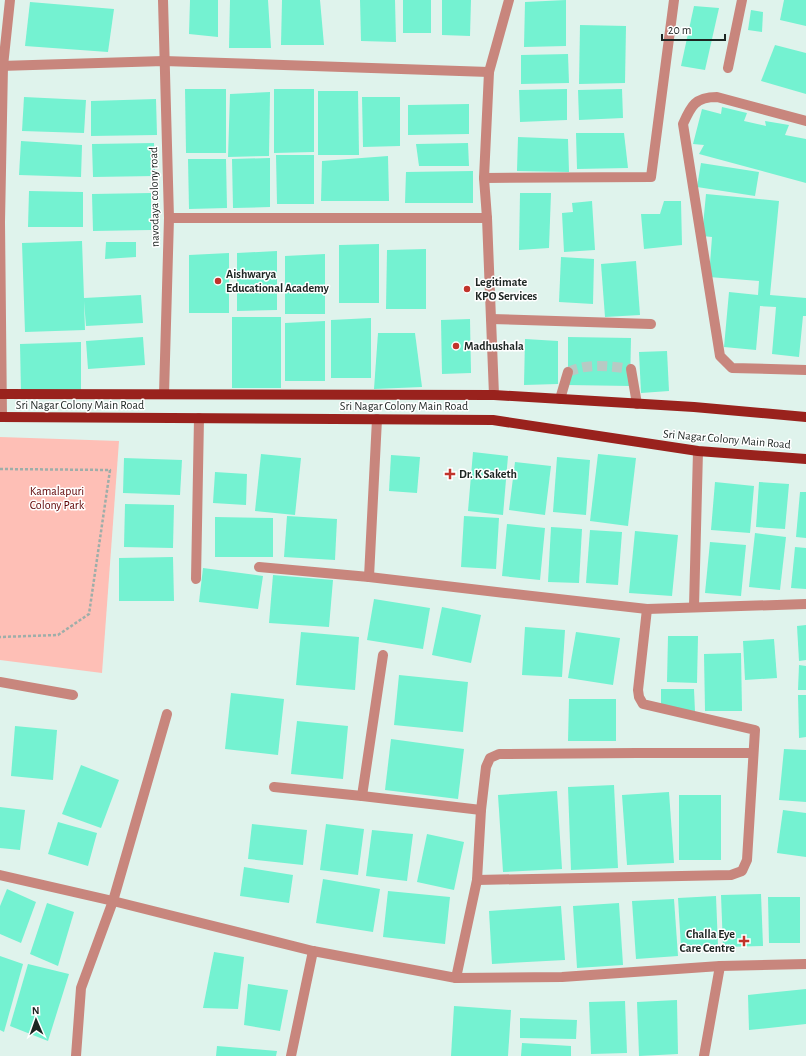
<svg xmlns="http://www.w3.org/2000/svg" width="806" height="1056" font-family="'Alegreya Sans',sans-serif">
<rect width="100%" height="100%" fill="#dff3ec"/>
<polygon fill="#febfb6" points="0,437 119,441 102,673 0,660"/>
<g fill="#74f2d1">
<polygon points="190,0 218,0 218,37 189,34"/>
<polygon points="230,0 268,0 271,48 229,48"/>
<polygon points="282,0 320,0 324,45 281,45"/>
<polygon points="360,0 395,0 396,42 361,41"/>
<rect x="403" y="0" width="28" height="33"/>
<polygon points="442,0 471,0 470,36 442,35"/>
<polygon points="566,0 566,46 524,47 525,2"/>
<polygon points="784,0 806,0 806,26 780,20"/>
<polygon points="30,2 114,9 108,52 25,46"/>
<polygon points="694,6 719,8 705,70 681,66"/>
<polygon points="751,10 763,12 762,32 748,30"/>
<polygon points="580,25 626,26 625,83 579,84"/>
<polygon points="775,45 806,53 806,94 761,81"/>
<polygon points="568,54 569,83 521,84 521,55"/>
<polygon points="185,89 226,89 226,153 186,153"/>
<polygon points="274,89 314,89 314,152 274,153"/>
<polygon points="567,89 567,120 520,122 519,90"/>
<polygon points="622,89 623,118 579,120 578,90"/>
<polygon points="318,91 358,91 359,155 318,155"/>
<polygon points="270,92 269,156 228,157 230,94"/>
<polygon points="24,97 86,100 84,133 22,131"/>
<polygon points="362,97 400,97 400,146 363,147"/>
<polygon points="156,99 157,135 91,136 91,101"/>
<polygon points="469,104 469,134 408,135 408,105"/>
<polygon points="722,107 747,113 744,121 766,126 765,121 789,125 785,135 806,139 806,183 699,154 704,145 693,144 702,109 721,114"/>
<polygon points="576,133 624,133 628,168 577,169"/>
<polygon points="518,137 568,139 569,172 517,171"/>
<polygon points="21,141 82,145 81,177 19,175"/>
<polygon points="154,143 155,176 93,177 92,144"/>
<polygon points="468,143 469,166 419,166 416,144"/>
<polygon points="276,155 314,155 314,204 277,204"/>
<polygon points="388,156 389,201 321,201 322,161"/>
<polygon points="270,158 270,207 233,208 232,159"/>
<polygon points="188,159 226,159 227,208 189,209"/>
<polygon points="701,163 759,172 755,196 697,187"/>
<polygon points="473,171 473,203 405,203 406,172"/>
<polygon points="29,191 83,192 83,227 28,227"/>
<polygon points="151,193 151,230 93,231 92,194"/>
<polygon points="520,193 551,193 549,248 519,250"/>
<polygon points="706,194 779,201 770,295 806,298 806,316 803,316 799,357 772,354 776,307 760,306 756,350 724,347 729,292 758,295 759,281 709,277 712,237 702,236"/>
<polygon points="592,201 595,250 564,252 562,213 573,212 572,203"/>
<polygon points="664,201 681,201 682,245 644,249 641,214 660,214"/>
<polygon points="82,241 84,298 141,295 143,323 86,326 84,301 85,330 25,332 22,243"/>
<polygon points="106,242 136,242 136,257 105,259"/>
<polygon points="379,244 379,303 339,303 339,245"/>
<polygon points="426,249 426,309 386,309 387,250"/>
<polygon points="277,251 277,310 237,311 237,253"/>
<polygon points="229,253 229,313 189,313 189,255"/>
<polygon points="325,254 325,314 285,314 285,256"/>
<polygon points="561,257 594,259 593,304 559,302"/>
<polygon points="636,261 640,315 605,317 601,264"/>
<rect x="232" y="317" width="49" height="71"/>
<polygon points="371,318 371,378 331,378 331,320"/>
<polygon points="470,319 471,373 442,374 441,320"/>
<polygon points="325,321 325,381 285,381 285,323"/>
<polygon points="378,333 415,333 422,387 374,389"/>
<polygon points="143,337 145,365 88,369 86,341"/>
<polygon points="568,337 631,338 630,386 568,385"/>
<polygon points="525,339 558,341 558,384 524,385"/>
<polygon points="81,342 81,391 21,393 20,344"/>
<polygon points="667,351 669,391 641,393 639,352"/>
<polygon points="473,452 508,456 503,515 468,511"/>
<polygon points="261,454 301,458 295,515 255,511"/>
<polygon points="598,454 636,458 628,526 590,521"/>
<polygon points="391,455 420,457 417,493 389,491"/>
<polygon points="557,457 590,460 586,515 553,512"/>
<polygon points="124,458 182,460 180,495 123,493"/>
<polygon points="515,462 551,466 545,515 509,510"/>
<polygon points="215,472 247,474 246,505 213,503"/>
<polygon points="715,482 754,486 750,533 711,530"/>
<polygon points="759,482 789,484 785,529 756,527"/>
<polygon points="800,492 806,492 806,538 796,537"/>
<polygon points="125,504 174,505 173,548 124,547"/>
<polygon points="287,516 337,519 335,560 284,557"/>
<polygon points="464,516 499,518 496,569 461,567"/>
<polygon points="215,517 273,518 273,557 215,557"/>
<polygon points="507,524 545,528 540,580 502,576"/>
<polygon points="551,527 582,529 579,583 548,582"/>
<polygon points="590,530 622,532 618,585 586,583"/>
<polygon points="635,531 678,535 672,596 629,593"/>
<polygon points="755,533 786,537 780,590 749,587"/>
<polygon points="710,542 746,545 741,596 705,593"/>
<polygon points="795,547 806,548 806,589 791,588"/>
<polygon points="173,557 174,601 119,601 119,558"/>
<polygon points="203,568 263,576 258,609 199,602"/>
<polygon points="273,575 333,580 329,627 269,623"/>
<polygon points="374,599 430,608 423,649 367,640"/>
<polygon points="442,607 481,615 471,663 432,655"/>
<polygon points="806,625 806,660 799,661 797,626"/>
<polygon points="525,627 565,630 562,677 522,675"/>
<polygon points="301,632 359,637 355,690 296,685"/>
<polygon points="576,632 620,638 613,685 568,678"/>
<polygon points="668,636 698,636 697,683 667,682"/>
<polygon points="774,639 777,678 745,680 743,641"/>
<polygon points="741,653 742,711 705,711 704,654"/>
<polygon points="799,665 806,666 806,690 798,690"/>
<polygon points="399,675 468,682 463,732 394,725"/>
<polygon points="661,689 694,689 695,712 661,704"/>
<polygon points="231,693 284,699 278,755 225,749"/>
<polygon points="798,695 806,695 806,737 799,738"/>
<polygon points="569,699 616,699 616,741 568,741"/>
<polygon points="297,721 348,726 343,779 291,774"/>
<polygon points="15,726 57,730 53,780 11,776"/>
<polygon points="391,739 464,749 458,799 385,790"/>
<polygon points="784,749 806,750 806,802 779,800"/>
<polygon points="81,765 119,780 101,828 62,814"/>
<polygon points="614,785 618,868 571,870 568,787"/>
<polygon points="557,791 562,869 503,872 498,795"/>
<polygon points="669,792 674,863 627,865 622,795"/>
<rect x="679" y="795" width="42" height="65"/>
<polygon points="0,807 25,810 20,850 0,848"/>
<polygon points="783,810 806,813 806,857 777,853"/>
<polygon points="58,822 97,833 88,866 48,854"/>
<polygon points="252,824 307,830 303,865 248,859"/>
<polygon points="326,824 364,829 358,875 320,870"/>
<polygon points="372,830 413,834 407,881 366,876"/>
<polygon points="427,834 464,842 454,890 417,882"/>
<polygon points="244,867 293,875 289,903 240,896"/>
<polygon points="323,879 380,889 373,932 316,923"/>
<polygon points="7,889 36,902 21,943 0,934 0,906"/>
<polygon points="388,891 450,897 445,944 383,937"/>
<polygon points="761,894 763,946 723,947 721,895"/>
<polygon points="716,896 718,946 681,948 678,898"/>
<polygon points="768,897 800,897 800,943 769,943"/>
<polygon points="674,899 678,956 636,959 632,901"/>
<polygon points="47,903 74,912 58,966 30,954"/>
<polygon points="619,903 623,965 577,968 573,906"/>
<polygon points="561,906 565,960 492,964 489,911"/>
<polygon points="214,952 244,957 238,1009 203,1008"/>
<polygon points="0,956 23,964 4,1032 0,1030"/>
<polygon points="28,964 69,974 48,1041 10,1026"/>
<polygon points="248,984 288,990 280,1031 244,1025"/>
<polygon points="806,989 806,1024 749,1030 748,995"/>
<polygon points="677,1000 678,1054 639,1056 637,1002"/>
<polygon points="625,1001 627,1053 591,1054 589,1002"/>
<polygon points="454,1006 511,1010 508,1056 451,1056"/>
<polygon points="520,1018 577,1020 576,1039 520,1038"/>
<polygon points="522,1043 571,1046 571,1056 521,1056"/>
<polygon points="217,1046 277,1051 276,1056 216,1056"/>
</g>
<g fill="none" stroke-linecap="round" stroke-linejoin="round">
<path stroke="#b8cac4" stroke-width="10" stroke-dasharray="10 5" stroke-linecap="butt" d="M568,372C587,363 610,366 631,369"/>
<polyline stroke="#9eaea9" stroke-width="2.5" stroke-dasharray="3 2" stroke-linecap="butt" points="0,469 110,470 89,614 58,635 0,637"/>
<g stroke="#c8867d" stroke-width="10">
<polyline points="163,0 169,218 164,394"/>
<polyline points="0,66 164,61 489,72"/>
<polyline points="728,68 742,0"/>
<path d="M806,121L717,97C695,97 691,106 683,124L720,356L732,368L806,370"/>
<polyline points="484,178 651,177 674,0"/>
<polyline points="169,218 487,218"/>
<polyline points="491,319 651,324"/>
<polyline points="631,369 637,404"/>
<polyline points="494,395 487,218 484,178 489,72 509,0"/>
<polyline points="560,399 568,372"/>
<polyline points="2,417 0,222 3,66 10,0"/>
<polyline points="259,567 369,577 505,593 647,609 806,604"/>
<polyline points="369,577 377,419"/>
<polyline points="196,579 199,418"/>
<polyline points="694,607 698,451"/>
<polyline points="0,682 73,695"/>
<polyline points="274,787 362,796 481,810"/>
<polyline points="362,796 383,655"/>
<polyline points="0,875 113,901 313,951 456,978 562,977 720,966 806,964"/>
<polyline points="477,880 731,875 742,871 747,860 755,730 643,704 639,697 638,690 647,609"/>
<polyline points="456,978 477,880 481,810 486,767 490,758 499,754 637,753 753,753"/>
<polyline points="76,1056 81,988 113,901 167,714"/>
<polyline points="291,1056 313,951"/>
<polyline points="704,1056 720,966"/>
</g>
<g stroke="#99221d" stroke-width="10">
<polyline points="0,394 494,395 694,407 806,417"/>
<polyline points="0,417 493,420 698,451 806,459"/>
</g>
</g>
<g fill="#c1332b" stroke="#fff" stroke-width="1.5">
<circle cx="218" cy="281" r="4"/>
<circle cx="467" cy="289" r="4"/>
<circle cx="456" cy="346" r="4"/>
<path d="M448 468h4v4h4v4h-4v4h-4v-4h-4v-4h4z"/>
<path d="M742 935h4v4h4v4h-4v4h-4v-4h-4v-4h4z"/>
</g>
<g text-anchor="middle" stroke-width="3" stroke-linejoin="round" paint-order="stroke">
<g font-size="12" fill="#1d2522" stroke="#fff">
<text transform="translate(154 197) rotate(-91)" y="4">navodaya colony road</text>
<text x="80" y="409">Sri Nagar Colony Main Road</text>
<text x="404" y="410">Sri Nagar Colony Main Road</text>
<text transform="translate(727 439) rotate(5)" y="4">Sri Nagar Colony Main Road</text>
</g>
<g font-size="12" font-weight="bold" fill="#1d2522" stroke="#fff" text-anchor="start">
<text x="226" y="278">Aishwarya<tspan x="226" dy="14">Educational Academy</tspan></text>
<text x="475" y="286">Legitimate<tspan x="475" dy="14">KPO Services</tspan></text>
<text x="464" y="350">Madhushala</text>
<text x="459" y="478">Dr. K Saketh</text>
<text x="735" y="938" text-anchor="end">Challa Eye<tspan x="735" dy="14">Care Centre</tspan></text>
</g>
<g font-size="12" fill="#5d0002" stroke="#fff">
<text x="57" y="495">Kamalapuri<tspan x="57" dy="14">Colony Park</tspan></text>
</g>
</g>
<g transform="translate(36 1020) rotate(358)" stroke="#ffffff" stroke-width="3" paint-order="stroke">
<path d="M0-3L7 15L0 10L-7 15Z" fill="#1d2522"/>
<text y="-6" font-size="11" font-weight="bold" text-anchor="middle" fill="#1d2522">N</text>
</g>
<path d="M662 34v6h63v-6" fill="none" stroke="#1d2522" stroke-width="2"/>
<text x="668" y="34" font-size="12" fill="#1d2522" stroke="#ffffff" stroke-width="3" paint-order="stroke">20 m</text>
</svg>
